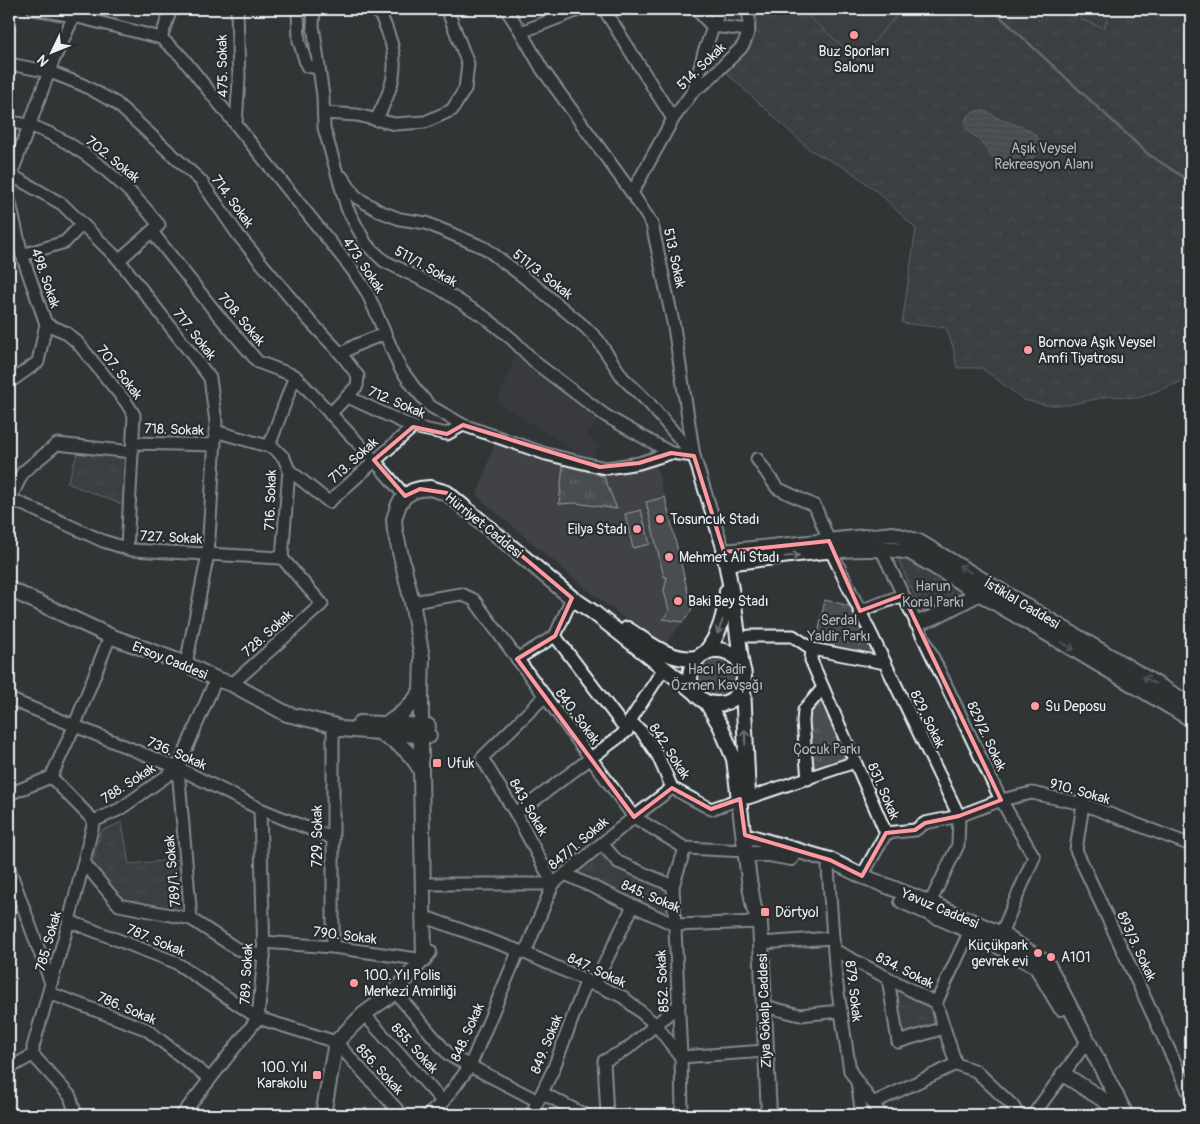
<svg xmlns="http://www.w3.org/2000/svg" width="1200" height="1124" font-family="Pangolin,sans-serif">
<defs>
<pattern id="grass-tufts" width="24" height="20" patternUnits="userSpaceOnUse" patternTransform="scale(1.25)"><rect width="24" height="20" fill="#494d4f"/><path d="M3 7l-1-3M5 7V3M7 7l1-3M15 17l-1-3M17 17v-4M19 17l1-3" fill="none" stroke="#636769"/></pattern>
<pattern id="water-rules" width="6" height="5" patternUnits="userSpaceOnUse" patternTransform="scale(1.25)"><rect width="6" height="5" fill="#6e7376"/><path d="M0 2.5h6" fill="none" stroke="#5a5e60"/></pattern>
</defs>
<rect width="100%" height="100%" fill="#323536"/>
<filter id="ink" filterUnits="userSpaceOnUse"><feTurbulence type="fractalNoise" baseFrequency=".02" numOctaves="2"/><feDisplacementMap in="SourceGraphic" scale="10" xChannelSelector="R" yChannelSelector="G"/><feConvolveMatrix kernelMatrix="1 2 1 2 8 2 1 2 1" color-interpolation-filters="sRGB"/></filter>
<g filter="url(#ink)">
<g fill="#3f4244">
<polygon points="516,355 600,418 588,434 600,446 591,458 577,453 497,402"/>
<polygon points="496,439 609,472 628,471 656,464 692,610 663,647 586,589 477,496"/>
</g>
<g fill="url(#grass-tufts)" stroke="#989fa4">
<polygon points="752,9 1191,9 1191,378 1139,398 1110,396 1068,405 1045,405 1024,400 982,368 957,368 953,347 946,328 902,323 916,229 880,194 849,170 810,150 722,69 744,51"/>
<polygon points="78,452 129,455 126,506 67,483"/>
<polygon points="563,464 595,471 597,474 604,477 617,509 575,503 559,504"/>
<polygon points="897,557 915,563 970,595 924,616"/>
<polygon points="825,600 850,606 874,656 816,644"/>
<circle cx="717" cy="678" r="27"/>
<polygon points="823,688 855,762 808,779 803,722"/>
<polygon points="122,822 129,864 184,859 189,917 122,903 91,868 101,831"/>
<polygon points="602,847 671,889 671,919 574,870"/>
<polygon points="894,987 929,1002 935,1025 900,1036"/>
</g>
<g fill="#494d4f" stroke="#989fa4">
<polygon points="800,9 902,9 858,60"/>
<polygon points="1083,9 1111,9 1104,28 1080,19"/>
<polygon points="665,497 692,610 683,622 663,619 669,611 664,591 667,577 664,577 646,502"/>
<polygon points="641,510 650,544 633,548 625,514"/>
</g>
<path fill="url(#water-rules)" stroke="#9fa5aa" d="M980,110C988,111 995,117 1002,120C1017,126 1048,131 1038,154L1019,166L991,156L981,141L967,130L965,123L967,117L972,113Z"/>
<g fill="none" stroke-linecap="round" stroke-linejoin="round">
<polyline stroke="#9fa5aa" stroke-width="2.5" points="992,9 1148,154 1191,182"/>
<defs>
<g id="minor">
<polyline points="34,9 74,16 161,38 181,56 351,268 367,292 400,368 416,390 430,406 463,425 546,454 600,467 607,468 639,463 671,453 694,456"/>
<polyline points="298,9 299,41 307,66 319,68"/>
<polyline points="314,9 313,25 323,96 324,128 347,208 366,244 384,261 437,287 486,318 512,339 537,364 606,416 671,453"/>
<path d="M376,9C382,16 385,24 388,33C401,66 392,90 376,120"/>
<polyline points="506,9 521,32 542,69 632,193 652,224 674,327 694,456 724,552"/>
<polyline points="604,9 673,119"/>
<polyline points="696,9 712,26 749,30"/>
<polyline points="521,32 581,9"/>
<polyline points="161,38 171,9"/>
<polyline points="9,64 50,72 83,85 116,103 201,181 239,236 307,318 341,354 358,376 357,386 330,414"/>
<polyline points="694,90 704,52 717,17 715,9"/>
<polyline points="324,113 357,115 395,124 425,122 452,110 465,89 468,64 447,9"/>
<path d="M9,122C16,123 25,124 32,126C81,144 127,184 159,225L119,260"/>
<polyline points="236,124 239,79 237,9"/>
<polyline points="11,175 62,204 119,260 210,378 216,422 208,554 186,664"/>
<polyline points="342,177 356,197 379,211 400,219 426,223 485,248 533,284 585,327 598,340 623,378 649,403 694,456"/>
<polyline points="9,190 11,175 53,61 74,16 82,12 84,9"/>
<path d="M632,193L673,119L694,90L705,83L741,48C750,36 749,23 749,9"/>
<polyline points="9,199 22,255 46,324 38,362 14,379 9,380"/>
<polyline points="152,232 213,309 258,362 295,376 374,460 405,496"/>
<polyline points="22,255 65,242 82,224"/>
<polyline points="46,324 65,332 77,342 126,402 134,415 127,549"/>
<polyline points="341,354 356,345 384,334"/>
<polyline points="348,397 413,427 447,434 463,425"/>
<polyline points="215,431 274,448 284,458 289,470 282,558"/>
<polyline points="133,443 215,445"/>
<polyline points="269,446 295,376"/>
<polyline points="757,459 777,488 815,506 829,541 831,551 959,816 958,845 930,903"/>
<polyline points="289,470 329,502 413,427"/>
<polyline points="9,498 103,541 132,550 282,558 322,604 232,684"/>
<polyline points="10,499 23,472 57,444 132,452"/>
<polyline points="881,549 1001,800 1034,857 1001,934"/>
<polyline points="412,602 461,594 474,600 634,817 685,848 746,851 752,854"/>
<polyline points="860,611 903,595"/>
<polyline points="555,636 627,731"/>
<polyline points="749,636 793,636 812,649"/>
<polyline points="517,659 555,636 572,598"/>
<polyline points="216,679 178,768 191,919 237,949 264,956"/>
<polyline points="9,699 178,768 260,809 332,838"/>
<polyline points="630,721 642,732 658,756 672,788 711,809 740,799"/>
<polyline points="51,777 94,821 69,921 33,1047 33,1055 70,1096 76,1115"/>
<polyline points="808,779 803,722 804,710 823,688"/>
<polyline points="9,794 51,777 74,727 110,636"/>
<polyline points="748,798 855,762"/>
<polyline points="1083,804 1076,850 1191,1097"/>
<polyline points="516,814 627,731 630,721 664,668"/>
<polyline points="94,821 120,809 178,768"/>
<polyline points="886,833 915,830 925,823 959,816 1001,800 1032,793 1083,804 1191,845"/>
<polyline points="602,844 618,862 673,886"/>
<polyline points="84,863 119,905 191,919"/>
<polyline points="9,868 51,983"/>
<polyline points="828,868 836,979 850,1071 857,1082 862,1115"/>
<polyline points="565,874 675,925 760,922"/>
<polyline points="862,876 886,833 811,660 812,649 885,663"/>
<polyline points="431,884 553,884 634,817 672,788"/>
<polyline points="431,919 525,953 623,997 656,1025 681,1057 765,1051"/>
<polyline points="69,921 175,962 258,1018 336,1042 402,1115"/>
<polyline points="263,942 333,947 424,960"/>
<polyline points="761,943 832,938"/>
<polyline points="333,947 333,725"/>
<polyline points="834,950 936,1003"/>
<polyline points="525,953 553,884 516,814 482,758 545,696"/>
<polyline points="888,978 898,1042 944,1028"/>
<polyline points="594,985 633,906"/>
<polyline points="395,992 449,1055 538,1101"/>
<polyline points="49,993 146,1029 210,1079"/>
<polyline points="936,1003 956,1064 976,1071 1013,1106 1018,1115"/>
<polyline points="936,1003 970,931"/>
<polyline points="764,1006 800,1015 841,1011"/>
<polyline points="364,1014 443,1102"/>
<polyline points="9,1068 33,1055"/>
<polyline points="858,1083 881,1115"/>
<polyline points="542,1093 585,1115"/>
<polyline points="873,1103 956,1064"/>
<polyline points="182,1115 258,1018 264,956 260,809"/>
<polyline points="428,1115 443,1102 470,1066 518,952"/>
<polyline points="531,1115 553,1070 586,982"/>
<polyline points="607,1115 604,1061 627,1049 679,1005"/>
<polyline points="682,1115 681,1057 673,886 685,848"/>
<polyline points="1033,1115 1083,1047 1089,1043"/>
</g>
<g id="major">
<path d="M726,563C783,557 855,543 910,552L1191,719"/>
<polyline points="9,589 110,636 186,664 216,679 232,684 287,714 333,725 341,729 429,736"/>
<polyline points="917,623 934,617 980,593"/>
<path d="M627,629C649,643 670,662 698,658"/>
<circle cx="717" cy="677" r="27"/>
<path d="M705,653C720,635 725,614 727,591"/>
<polyline points="742,668 734,605 724,552 893,534 919,542 1191,705"/>
<polyline points="743,686 748,795"/>
<polyline points="707,703 721,727 734,759 749,880 754,908 760,922 769,1115"/>
<polyline points="360,723 428,726"/>
<path d="M387,724C401,715 412,706 421,691"/>
<path d="M383,735C400,743 413,755 421,771"/>
<polyline points="751,837 830,860 862,876 930,903 1001,934 1047,963 1126,1115"/>
<polyline points="752,854 769,854 791,858"/>
<polyline points="902,901 970,931 1036,966 1061,1008"/>
<polyline points="424,960 421,771 421,691 422,657 412,602 395,531 394,519 399,504 405,496 413,491 420,489 430,488 447,493 572,598 593,612 693,691"/>
<polyline points="1063,1074 1110,1104"/>
<polyline points="323,1115 336,1042 364,1014 395,992 429,952"/>
</g>
</defs>
<use href="#minor" stroke="#e8f1f8" stroke-width="15"/>
<use href="#major" stroke="#e8f1f8" stroke-width="18"/>
<use href="#minor" stroke="#2a2d2e" stroke-width="11"/>
<use href="#major" stroke="#2a2d2e" stroke-width="14"/>
</g>
<defs><path id="oneway-shaft" d="M-6 0H5M1.5-3L5.5 0L1.5 3" fill="none" stroke-width="1.6" stroke-linecap="round" stroke-linejoin="round" transform="scale(1.25)"/></defs>
<g stroke="#6c7275">
<use href="#oneway-shaft" transform="translate(792 556) rotate(-6)"/>
<use href="#oneway-shaft" transform="translate(965 569) rotate(-149)"/>
<use href="#oneway-shaft" transform="translate(720 627) rotate(111)"/>
<use href="#oneway-shaft" transform="translate(1068 646) rotate(31)"/>
<use href="#oneway-shaft" transform="translate(1149 680) rotate(-149)"/>
<use href="#oneway-shaft" transform="translate(745 737) rotate(-92)"/>
</g>
</g>
<path d="M0 0H1200V1124H0ZM463,425L600,467L639,463L671,453L694,456L724,552L829,541L860,611L903,595L1001,800L959,816L925,823L915,830L886,833L862,876L830,860L745,835L740,799L711,809L672,788L634,817L517,659L555,636L572,598L447,493L420,489L405,496L374,460L413,427L447,434Z" fill="#323536" fill-opacity=".55" fill-rule="evenodd"/>
<path fill="none" stroke="#ff9aa2" stroke-width="4" stroke-linejoin="round" d="M463,425L600,467L639,463L671,453L694,456L724,552L829,541L860,611L903,595L1001,800L959,816L925,823L915,830L886,833L862,876L830,860L745,835L740,799L711,809L672,788L634,817L517,659L555,636L572,598L447,493L420,489L405,496L374,460L413,427L447,434Z"/>
<g fill="#ff9aa2" stroke="#2a2d2e" stroke-width="2">
<circle cx="854" cy="35" r="5"/>
<circle cx="1028" cy="350" r="5"/>
<circle cx="660" cy="519" r="5"/>
<circle cx="637" cy="529" r="5"/>
<circle cx="669" cy="557" r="5"/>
<circle cx="678" cy="601" r="5"/>
<circle cx="1035" cy="706" r="5"/>
<rect x="432" y="758" width="10" height="10" rx="2.5"/>
<rect x="760" y="907" width="10" height="10" rx="2.5"/>
<circle cx="1038" cy="953" r="5"/>
<circle cx="1051" cy="957" r="5"/>
<circle cx="354" cy="983" r="5"/>
<rect x="312" y="1070" width="10" height="10" rx="2.5"/>
</g>
<g text-anchor="middle" stroke-width="4.5" stroke-linejoin="round" paint-order="stroke">
<g font-size="14" fill="#e8f1f8" stroke="#2a2d2e" text-anchor="start">
<text x="854" y="56" text-anchor="middle">Buz Sporları<tspan x="854" dy="16">Salonu</tspan></text>
<text x="1038" y="347">Bornova Aşık Veysel<tspan x="1038" dy="16">Amfi Tiyatrosu</tspan></text>
<text x="670" y="524">Tosuncuk Stadı</text>
<text x="627" y="534" text-anchor="end">Eilya Stadı</text>
<text x="679" y="562">Mehmet Ali Stadı</text>
<text x="688" y="606">Baki Bey Stadı</text>
<text x="1045" y="711">Su Deposu</text>
<text x="447" y="768">Ufuk</text>
<text x="775" y="917">Dörtyol</text>
<text x="1028" y="950" text-anchor="end">Küçükpark<tspan x="1028" dy="16">gevrek evi</tspan></text>
<text x="1061" y="962">A101</text>
<text x="364" y="980">100. Yıl Polis<tspan x="364" dy="16">Merkezi Amirliği</tspan></text>
<text x="307" y="1072" text-anchor="end">100. Yıl<tspan x="307" dy="16">Karakolu</tspan></text>
</g>
<g font-size="14" fill="#e8f1f8" stroke="#2a2d2e">
<text transform="translate(222 66) rotate(-91)" y="5">475. Sokak</text>
<text transform="translate(701 66) rotate(-44)" y="5">514. Sokak</text>
<text transform="translate(113 159) rotate(39)" y="5">702. Sokak</text>
<text transform="translate(233 201) rotate(54)" y="5">714. Sokak</text>
<text transform="translate(675 258) rotate(78)" y="5">513. Sokak</text>
<text transform="translate(364 265) rotate(56)" y="5">473. Sokak</text>
<text transform="translate(426 266) rotate(29)" y="5">511/1. Sokak</text>
<text transform="translate(543 274) rotate(38)" y="5">511/3. Sokak</text>
<text transform="translate(46 278) rotate(71)" y="5">498. Sokak</text>
<text transform="translate(242 319) rotate(50)" y="5">708. Sokak</text>
<text transform="translate(195 334) rotate(52)" y="5">717. Sokak</text>
<text transform="translate(120 372) rotate(52)" y="5">707. Sokak</text>
<text transform="translate(397 402) rotate(23)" y="5">712. Sokak</text>
<text transform="translate(174 429) rotate(2)" y="5">718. Sokak</text>
<text transform="translate(353 460) rotate(-42)" y="5">713. Sokak</text>
<text transform="translate(270 500) rotate(-88)" y="5">716. Sokak</text>
<text transform="translate(484 525) rotate(39)" y="5">Hürriyet Caddesi</text>
<text transform="translate(171 537) rotate(3)" y="5">727. Sokak</text>
<text transform="translate(1022 603) rotate(31)" y="5">İstiklal Caddesi</text>
<text transform="translate(267 633) rotate(-42)" y="5">728. Sokak</text>
<text transform="translate(170 660) rotate(22)" y="5">Ersoy Caddesi</text>
<text transform="translate(578 716) rotate(54)" y="5">840. Sokak</text>
<text transform="translate(928 719) rotate(64)" y="5">829. Sokak</text>
<text transform="translate(987 736) rotate(65)" y="5">829/2. Sokak</text>
<text transform="translate(670 751) rotate(57)" y="5">842. Sokak</text>
<text transform="translate(177 753) rotate(23)" y="5">736. Sokak</text>
<text transform="translate(128 783) rotate(-33)" y="5">788. Sokak</text>
<text transform="translate(884 791) rotate(67)" y="5">831. Sokak</text>
<text transform="translate(1080 791) rotate(16)" y="5">910. Sokak</text>
<text transform="translate(529 807) rotate(60)" y="5">843. Sokak</text>
<text transform="translate(317 836) rotate(-90)" y="5">729. Sokak</text>
<text transform="translate(578 843) rotate(-40)" y="5">847/1. Sokak</text>
<text transform="translate(172 871) rotate(-95)" y="5">789/1. Sokak</text>
<text transform="translate(651 896) rotate(23)" y="5">845. Sokak</text>
<text transform="translate(940 908) rotate(23)" y="5">Yavuz Caddesi</text>
<text transform="translate(345 935) rotate(7)" y="5">790. Sokak</text>
<text transform="translate(156 940) rotate(23)" y="5">787. Sokak</text>
<text transform="translate(48 941) rotate(-74)" y="5">785. Sokak</text>
<text transform="translate(1137 946) rotate(65)" y="5">893/3. Sokak</text>
<text transform="translate(597 970) rotate(25)" y="5">847. Sokak</text>
<text transform="translate(905 970) rotate(27)" y="5">834. Sokak</text>
<text transform="translate(246 974) rotate(-87)" y="5">789. Sokak</text>
<text transform="translate(662 981) rotate(-93)" y="5">852. Sokak</text>
<text transform="translate(854 991) rotate(83)" y="5">879. Sokak</text>
<text transform="translate(127 1008) rotate(23)" y="5">786. Sokak</text>
<text transform="translate(764 1011) rotate(-92)" y="5">Ziya Gökalp Caddesi</text>
<text transform="translate(467 1032) rotate(-66)" y="5">848. Sokak</text>
<text transform="translate(546 1044) rotate(-68)" y="5">849. Sokak</text>
<text transform="translate(415 1048) rotate(48)" y="5">855. Sokak</text>
<text transform="translate(380 1069) rotate(48)" y="5">856. Sokak</text>
</g>
<g font-size="14" fill="#b0b8bd" stroke="#2a2d2e">
<text x="1044" y="153">Aşık Veysel<tspan x="1044" dy="16">Rekreasyon Alanı</tspan></text>
<text x="933" y="591">Harun<tspan x="933" dy="16">Koral Parkı</tspan></text>
<text x="839" y="625">Serdal<tspan x="839" dy="16">Yaldir Parkı</tspan></text>
<text x="717" y="674">Hacı Kadir<tspan x="717" dy="16">Özmen Kavşağı</tspan></text>
<text x="827" y="754">Çocuk Parkı</text>
</g>
</g>
<rect width="1200" height="1124" fill="none" stroke="#2a2d2e" stroke-width="30"/>
<rect x="15" y="15" width="1170" height="1094" fill="none" stroke="#e8f1f8" stroke-width="2" filter="url(#ink)"/>
<g transform="translate(52 52) rotate(227)" stroke="#2a2d2e" stroke-width="4" paint-order="stroke">
<path d="M0-4L9 19L0 12L-9 19Z" fill="#e8f1f8"/>
<text y="-8" font-size="14" font-weight="bold" text-anchor="middle" fill="#e8f1f8">N</text>
</g>
</svg>
